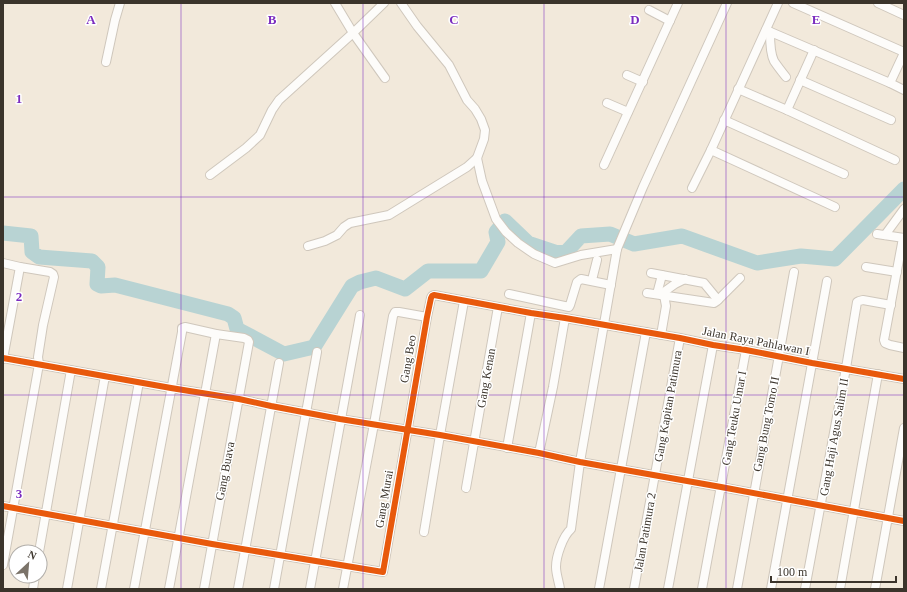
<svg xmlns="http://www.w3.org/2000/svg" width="907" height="592" font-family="'Times New Roman',serif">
<rect width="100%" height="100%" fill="#f2e9db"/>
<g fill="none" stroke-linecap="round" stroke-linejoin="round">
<polyline stroke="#b8d3d3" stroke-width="15" points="3,233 31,236 32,252 39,257 92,261 98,267 97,284 101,286 115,285 228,314 234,318 237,329 284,354 314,347 352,286 360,282 376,278 405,289 428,271 481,271 498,242 496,232 505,221 528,243 558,253 567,251 581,236 610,234 634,244 682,236 757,263 801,256 835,259 904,189"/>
<defs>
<g id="minor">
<polyline points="335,3 353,33 385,78"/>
<polyline points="401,3 417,26 449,65 467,100 475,109 481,119 485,130 484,139 477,158 482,181 496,219 506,232 518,243 534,254 555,263 581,255 617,249"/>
<polyline points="793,3 904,52"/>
<polyline points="878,3 904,15"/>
<polyline points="649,10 670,21"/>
<polyline points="766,30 890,83 904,90"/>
<path d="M770,32C770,41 770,53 774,61C778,67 782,72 786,77"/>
<polyline points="106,62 115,20 120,3"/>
<polyline points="627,75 643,82"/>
<polyline points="800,80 891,120"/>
<polyline points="890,83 904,53"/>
<polyline points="738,89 787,110 895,160"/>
<polyline points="607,103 628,112"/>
<polyline points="787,110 814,50"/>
<polyline points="724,120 844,174"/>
<polyline points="711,150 835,207"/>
<polyline points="604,165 678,3"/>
<polyline points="210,175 246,148 260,135 272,110 279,100 353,33 384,3"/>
<polyline points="692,188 711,150 778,3"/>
<polyline points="877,234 904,238"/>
<polyline points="885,235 904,209"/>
<polyline points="903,238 884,340 885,343 890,345 904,348"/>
<polyline points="308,246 325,241 337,235 344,227 350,223 389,215 467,167 477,158"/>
<polyline points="3,263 20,267 50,272 53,274 54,277 43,325 38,357 39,364 3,565"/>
<polyline points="866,267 897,272"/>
<polyline points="651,273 704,283 718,300"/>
<polyline points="592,280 597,260"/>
<polyline points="647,293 714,303 717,301 740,278"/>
<polyline points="509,294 569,307 570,305 577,282 581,279 611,285"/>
<polyline points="657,294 662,275"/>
<polyline points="661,294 675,284 685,279"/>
<polyline points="661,335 666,306 664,295"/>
<polyline points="3,358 171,388 239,399 271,406 340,419 440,435 539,453 580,462 721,487 904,521"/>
<polyline points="3,359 20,267"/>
<polyline points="507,448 531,313"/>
<polyline points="539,453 553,387 565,318"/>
<polyline points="466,488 498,307"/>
<polyline points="3,506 212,544 383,572 427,317 431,298 432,296 434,295 531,313 565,318 680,338 713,345 746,350 812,363 904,379"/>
<polyline points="424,532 440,435 464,301"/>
<polyline points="39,552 71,370"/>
<polyline points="33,589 35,576"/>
<polyline points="67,589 105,376"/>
<polyline points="101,589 139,382"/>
<polyline points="134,589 182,332 182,328 185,327 216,334 244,338 248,340 249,342 204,589"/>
<polyline points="169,589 216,334"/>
<polyline points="238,589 279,363"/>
<polyline points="274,589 317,352"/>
<polyline points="310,589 360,315"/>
<polyline points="343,589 374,424 393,316 395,312 399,312 427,317"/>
<path d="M560,589C559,582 556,574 556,567C556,556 563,536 571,529L580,462L617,249L643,187L727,3"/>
<polyline points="599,589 646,332"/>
<polyline points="634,589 680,338"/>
<polyline points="668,589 713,345"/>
<polyline points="702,589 746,350"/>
<polyline points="737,589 794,272"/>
<polyline points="771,589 827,281"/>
<polyline points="805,589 846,368 857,302 859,301 863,300 891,305"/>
<polyline points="840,589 878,374"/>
<polyline points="875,589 904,428"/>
</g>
</defs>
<use href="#minor" stroke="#cfc7bc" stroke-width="10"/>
<use href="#minor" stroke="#fdfcfa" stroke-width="8"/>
<defs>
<g id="cycleway">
<polyline points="3,358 171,388 239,399 271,406 340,419 440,435 539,453 580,462 721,487 904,521"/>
<polyline points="3,506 212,544 383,572 427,317 431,298 432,296 434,295 531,313 565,318 680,338 713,345 746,350 812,363 904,379"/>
</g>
</defs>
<use href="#cycleway" stroke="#fff" stroke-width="8"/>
<use href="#cycleway" stroke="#e8590c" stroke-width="6"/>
</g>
<path fill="none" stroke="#7b2cbf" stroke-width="1" stroke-opacity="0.55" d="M181,3V589M363,3V589M544,3V589M726,3V589M3,197H904M3,395H904"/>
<g text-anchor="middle" stroke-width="3" stroke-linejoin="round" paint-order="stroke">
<g font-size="12" fill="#3b342b" stroke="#fff">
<text transform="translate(756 341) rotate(11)" y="4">Jalan Raya Pahlawan I</text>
<text transform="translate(408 359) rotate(-80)" y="4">Gang Beo</text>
<text transform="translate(486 378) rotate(-80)" y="4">Gang Kenan</text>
<text transform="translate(668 406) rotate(-80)" y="4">Gang Kapitan Patimura</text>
<text transform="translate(734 418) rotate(-80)" y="4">Gang Teuku Umar I</text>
<text transform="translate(766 424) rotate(-79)" y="4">Gang Bung Tomo II</text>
<text transform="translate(834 437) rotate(-80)" y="4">Gang Haji Agus Salim II</text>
<text transform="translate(225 471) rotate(-79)" y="4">Gang Buava</text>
<text transform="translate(384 499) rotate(-80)" y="4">Gang Murai</text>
<text transform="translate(645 532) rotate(-80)" y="4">Jalan Patimura 2</text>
</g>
</g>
<g font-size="13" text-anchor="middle" font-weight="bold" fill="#7b2cbf" stroke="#fff" stroke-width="3" stroke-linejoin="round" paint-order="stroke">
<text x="91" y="24">A</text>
<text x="272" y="24">B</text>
<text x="454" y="24">C</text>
<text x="635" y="24">D</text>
<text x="816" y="24">E</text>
<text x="19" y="103">1</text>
<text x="19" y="301">2</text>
<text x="19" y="498">3</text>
</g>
<rect width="907" height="592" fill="none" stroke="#3b342b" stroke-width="8"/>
<g transform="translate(28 564) rotate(26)"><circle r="19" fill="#ffffff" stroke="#b1aeaa"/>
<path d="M0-3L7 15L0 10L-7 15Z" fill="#7b7369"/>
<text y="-6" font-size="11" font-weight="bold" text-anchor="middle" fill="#3b342b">N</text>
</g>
<path d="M771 576v6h125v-6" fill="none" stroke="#3b342b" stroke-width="2"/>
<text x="777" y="576" font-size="12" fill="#3b342b" stroke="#ffffff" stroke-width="3" paint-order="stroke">100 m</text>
</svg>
